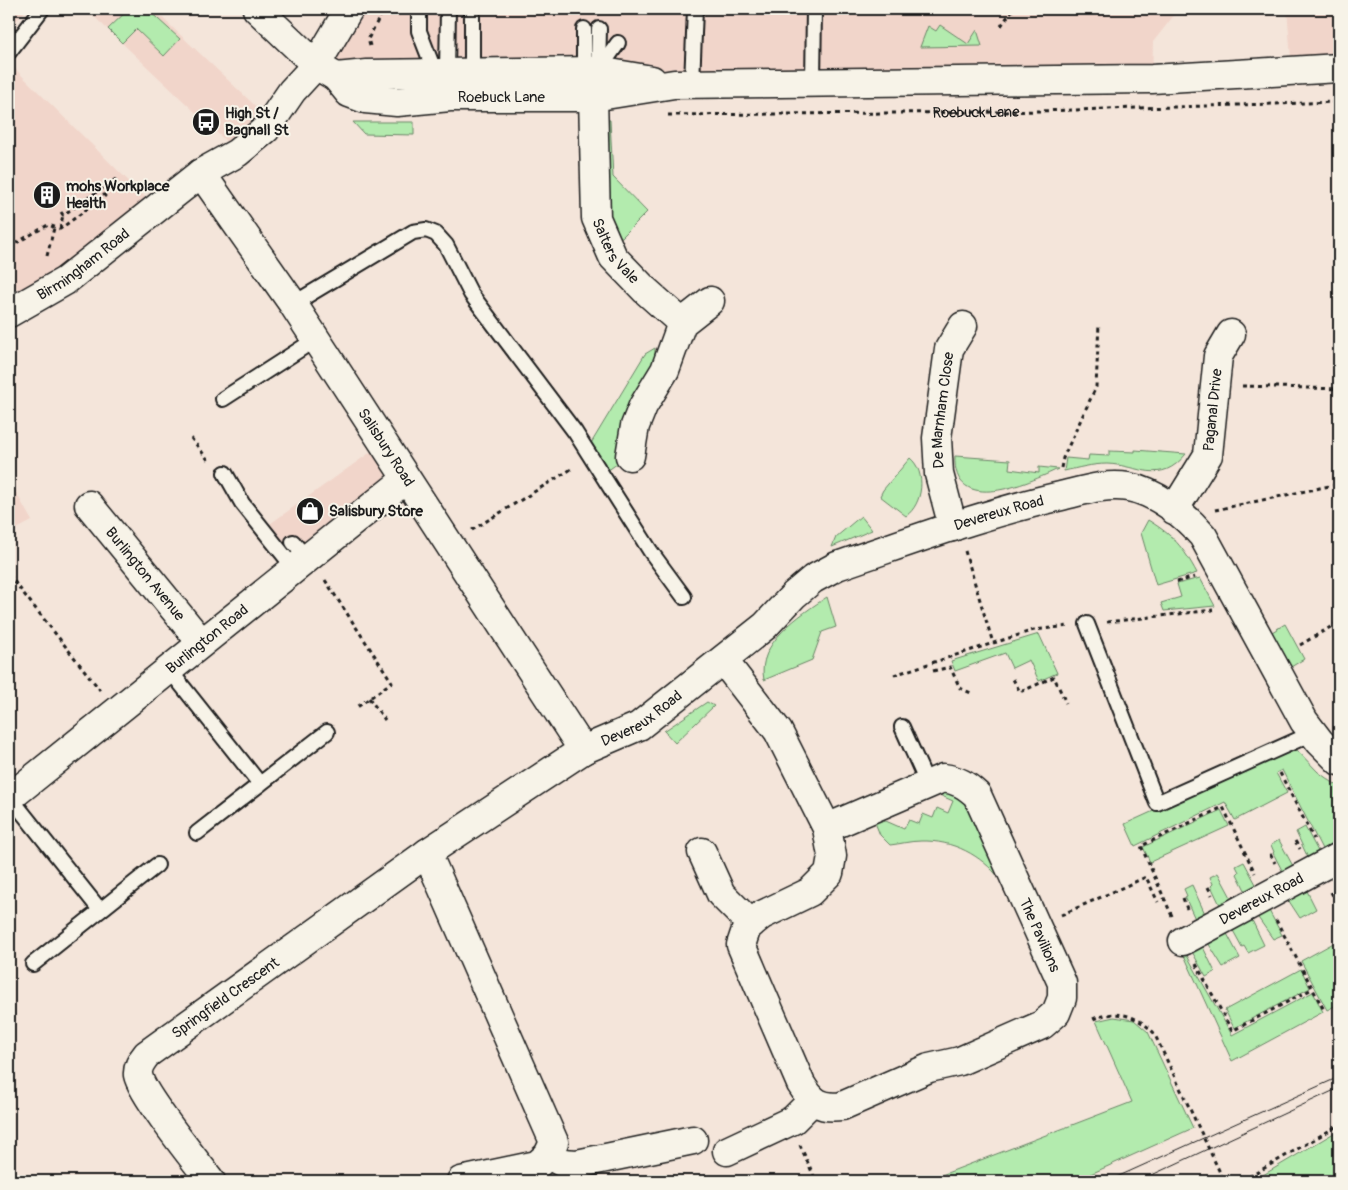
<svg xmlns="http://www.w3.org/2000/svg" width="1348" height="1190" font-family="Pangolin,sans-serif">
<rect width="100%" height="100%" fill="#f4e5da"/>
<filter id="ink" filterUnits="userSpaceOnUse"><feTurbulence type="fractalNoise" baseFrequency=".02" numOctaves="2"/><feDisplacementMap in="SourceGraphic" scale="10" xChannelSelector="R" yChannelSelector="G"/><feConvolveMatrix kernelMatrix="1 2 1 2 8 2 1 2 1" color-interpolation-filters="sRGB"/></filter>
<g filter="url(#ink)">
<g fill="#f1d5ca">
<polygon points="9,9 27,9 9,29"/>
<polygon points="86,9 153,9 265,115 231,146"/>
<polygon points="349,9 1179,9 1153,42 1152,79 397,89 336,77 316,65"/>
<polygon points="1287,9 1339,9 1339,68 1292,71"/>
<polygon points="10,64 157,209 25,304 9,273"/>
<polygon points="382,444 405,480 297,565 267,526"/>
<polygon points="9,480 32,521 9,533"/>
</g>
<g fill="#b3ebae" stroke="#688465">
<polygon points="129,9 147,9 180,39 164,56 136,29 122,43 108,29"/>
<polygon points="940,25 968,44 977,30 982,46 920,47 928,26 936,31"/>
<polygon points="604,120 610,120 613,177 647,212 622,237 613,240 606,223"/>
<polygon points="353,122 414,122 414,135 364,134"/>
<polygon points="655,348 655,358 621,461 607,471 590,445 645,354"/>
<path d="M1135,450L1186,454C1160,486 1139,465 1107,464C1092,464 1078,468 1064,471L1066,458L1088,460L1089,455L1109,456V451L1135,452Z"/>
<path d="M955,456L1010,460L1009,469L1039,473V467L1058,469C1029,483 952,517 955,456Z"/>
<path d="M910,458C927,472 923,504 906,516L880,496L883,490Z"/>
<polygon points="861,516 872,530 832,547 836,537"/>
<path d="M1148,520C1174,536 1183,547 1197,573L1156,585L1141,533Z"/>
<polygon points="1200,578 1215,606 1164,611 1161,603 1181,597 1177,584"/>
<path d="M827,597L836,627L822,632L812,660L764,680C756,643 800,615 827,597Z"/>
<polygon points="1285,624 1304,659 1291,667 1272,632"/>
<polygon points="1039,634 1057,673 1039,681 1029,660 1012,668 1005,653 955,671 951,661"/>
<polygon points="707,702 714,706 675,743 664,731"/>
<polygon points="1294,747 1318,772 1339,787 1339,810 1333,847 1324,853 1282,770 1276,773 1287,793 1235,820 1225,802 1135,846 1125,824"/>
<path d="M946,791L966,799L1000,879C981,855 953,840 921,841C910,841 900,844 890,845L880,835L874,820L879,818L904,829L909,820L919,824L923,814L933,818L937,808L948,813L953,801L935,793Z"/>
<polygon points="1221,810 1229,826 1150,862 1143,847"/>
<polygon points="1305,827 1320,855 1309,860 1296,832"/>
<polygon points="1279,840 1294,868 1284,874 1273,853 1274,852 1271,845"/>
<polygon points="1244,862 1258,888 1247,894 1237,874 1239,872 1236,866"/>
<polygon points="1218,873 1233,901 1221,907 1211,886 1213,884 1210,877"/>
<polygon points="1192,885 1206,916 1196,921 1185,897 1187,896 1184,889"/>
<polygon points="1304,885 1316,909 1300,918 1285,895"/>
<polygon points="1266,905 1282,935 1273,939 1254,912"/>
<polygon points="1249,914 1264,945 1248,953 1244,946 1242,947 1230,925"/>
<polygon points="1224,928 1240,958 1223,967 1205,938"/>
<polygon points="1173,931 1232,1035 1313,992 1323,1012 1232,1061"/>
<polygon points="1339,940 1339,1004 1327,1010 1301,961"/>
<polygon points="1200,941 1215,972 1206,977 1189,946"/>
<polygon points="1301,969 1310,988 1234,1028 1225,1010"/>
<polygon points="1114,1017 1134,1020 1148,1032 1193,1128 1075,1181 926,1181 1132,1102 1096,1021"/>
<polygon points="1339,1130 1339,1181 1253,1181"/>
</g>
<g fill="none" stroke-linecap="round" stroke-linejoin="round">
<defs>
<g id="lane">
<polyline points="419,9 419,31 436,75"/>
<polyline points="472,9 472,73"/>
<polyline points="9,52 42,9"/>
<polyline points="584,71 584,29"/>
<polyline points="598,71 599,29"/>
<polyline points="598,71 618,43"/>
<polyline points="447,73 448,9"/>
<polyline points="813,82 814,9"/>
<polyline points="692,83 695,9"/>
<polyline points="293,304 413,232 426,230 436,234 446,245 471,294 575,432 651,552 684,597"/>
<polyline points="223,399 316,339"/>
<polyline points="225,473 242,503 294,568"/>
<polyline points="293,542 306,558"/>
<polyline points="1087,624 1157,803 1313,733"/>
<polyline points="168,668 260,784"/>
<polyline points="902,727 928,785"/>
<polyline points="10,797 100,910"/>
<polyline points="197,833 327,732"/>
<polyline points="33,964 157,865"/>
</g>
<g id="street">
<path id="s2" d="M257,9L316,65L336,77L349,93L365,99L397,102L450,97H593L674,84L1152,79L1339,68"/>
<polyline points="336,77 367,74 598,71 652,80"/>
<path id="s3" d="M596,78L593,97L596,218L613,257L645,290L682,323"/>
<path id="s4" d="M201,173L293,304L583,750"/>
<polyline points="630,456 635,426 643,406 665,370 682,323 710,301"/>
<path id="s5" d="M89,505L201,642"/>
<path id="s6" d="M1174,510L1208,455L1218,356L1231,334"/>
<path id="s7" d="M953,527L939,474L937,438L949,349L963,326"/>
<path d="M723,660L778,731L827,828L832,856L829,873L810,892L762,915L747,927L741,945L801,1084C812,1102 820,1109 842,1106L929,1068L960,1061L1042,1025L1056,1013L1062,998V983L977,795C966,785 958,780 943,778L827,828"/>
<path id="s8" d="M9,798L405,480"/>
<polyline points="702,852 721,894 751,924"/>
<polyline points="427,853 554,1142 548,1155 537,1165 461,1181"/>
<path id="s9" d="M1183,941L1339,857"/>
<polyline points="727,1151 793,1120 813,1100"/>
<polyline points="548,1155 563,1163 577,1164 693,1140"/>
<path id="s10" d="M211,1181C197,1163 141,1093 138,1075C137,1067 142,1060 147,1054L427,853L583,750L639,726L765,626L794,595L813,579L837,566C911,541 985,513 1061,496C1082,491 1106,483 1128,487C1157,492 1185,515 1203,536L1304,721L1320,742L1339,761"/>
</g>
<g id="secondary">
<path id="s11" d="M9,313L65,281L201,173L237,153L266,129L292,91L316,65L349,9"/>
</g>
</defs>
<use href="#lane" stroke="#1c1c1c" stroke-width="18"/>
<use href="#street" stroke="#1c1c1c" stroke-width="31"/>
<use href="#secondary" stroke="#1c1c1c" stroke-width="31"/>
<g stroke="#1c1c1c" stroke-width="3" stroke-dasharray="4 4" stroke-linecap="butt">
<polyline points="1001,26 1013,9"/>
<polyline points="370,46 368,39 384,9"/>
<path id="s1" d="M668,115L1006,112L1339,102"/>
<polyline points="61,212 63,215 116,179"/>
<polyline points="60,229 63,215"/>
<polyline points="9,247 48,225 60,229 105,196 101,190"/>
<polyline points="47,256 54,228"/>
<polyline points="1242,386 1339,389"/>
<polyline points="191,438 209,461"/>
<polyline points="1061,468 1063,458 1096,387 1099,324"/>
<polyline points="1215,510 1339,484"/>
<polyline points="472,530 573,468"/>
<polyline points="965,551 993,643"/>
<polyline points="9,575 100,690"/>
<polyline points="325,580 392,682 356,708"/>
<polyline points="1177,582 1195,577"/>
<polyline points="1107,622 1213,610"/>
<polyline points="1300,645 1339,622"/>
<polyline points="933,671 950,667 960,688 973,694"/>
<polyline points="894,675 1034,630 1069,626"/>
<polyline points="1013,679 1020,692 1054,677 1066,703"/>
<polyline points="369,698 385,720"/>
<polyline points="1280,773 1314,839"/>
<polyline points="1295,841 1300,849"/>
<polyline points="1270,854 1275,863"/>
<polyline points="1208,887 1212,895"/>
<polyline points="1331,892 1339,907"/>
<polyline points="1183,898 1187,909"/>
<polyline points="1061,915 1146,877 1158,902"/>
<polyline points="1172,916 1141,846 1223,807 1255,873"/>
<polyline points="1276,920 1324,1010"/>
<polyline points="1196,964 1232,1031 1312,989"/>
<path d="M1093,1019C1117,1009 1137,1015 1154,1033L1224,1181"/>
<polyline points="800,1145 816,1181"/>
<polyline points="1242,1181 1339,1125"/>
</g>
<use href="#lane" stroke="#f7f3e8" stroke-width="14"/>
<use href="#street" stroke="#f7f3e8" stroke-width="28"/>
<use href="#secondary" stroke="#f7f3e8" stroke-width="28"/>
<g stroke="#1c1c1c" stroke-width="1">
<polyline points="1108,1181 1339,1077"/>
<polyline points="1139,1181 1339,1088"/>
</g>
</g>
</g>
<defs>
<symbol id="bus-disc" viewBox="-11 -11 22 22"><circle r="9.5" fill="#1c1c1c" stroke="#f7f3e8"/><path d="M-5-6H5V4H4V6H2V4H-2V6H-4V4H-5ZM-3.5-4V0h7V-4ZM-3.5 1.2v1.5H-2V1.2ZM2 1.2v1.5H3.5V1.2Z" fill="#fff"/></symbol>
<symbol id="building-disc" viewBox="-11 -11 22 22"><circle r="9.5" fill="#1c1c1c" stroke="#f7f3e8"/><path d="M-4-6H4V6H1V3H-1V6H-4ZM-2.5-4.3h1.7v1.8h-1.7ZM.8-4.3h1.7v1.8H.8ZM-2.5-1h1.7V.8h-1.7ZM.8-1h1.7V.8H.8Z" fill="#fff"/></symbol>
<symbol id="shop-disc" viewBox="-11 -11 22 22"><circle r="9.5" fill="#1c1c1c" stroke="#f7f3e8"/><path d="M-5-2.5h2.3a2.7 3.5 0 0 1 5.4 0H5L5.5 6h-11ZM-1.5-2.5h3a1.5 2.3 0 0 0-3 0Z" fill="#fff"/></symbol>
</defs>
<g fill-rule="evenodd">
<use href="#bus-disc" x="190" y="106" width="32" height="32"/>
<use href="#building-disc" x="31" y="179" width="32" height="32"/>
<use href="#shop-disc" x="294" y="495" width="32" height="32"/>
</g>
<g text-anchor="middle" stroke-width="4" stroke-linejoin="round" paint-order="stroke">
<g font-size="15" fill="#1c1c1c" stroke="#f7f3e8">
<text dy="5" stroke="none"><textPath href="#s2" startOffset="279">Roebuck Lane</textPath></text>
<text dy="5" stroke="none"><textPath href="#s1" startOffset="308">Roebuck Lane</textPath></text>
<text dy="5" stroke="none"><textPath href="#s3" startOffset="179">Salters Vale</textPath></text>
<text dy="5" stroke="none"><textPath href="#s11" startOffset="89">Birmingham Road</textPath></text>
<text dy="5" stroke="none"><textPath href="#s6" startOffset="110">Paganal Drive</textPath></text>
<text dy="5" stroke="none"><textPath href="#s7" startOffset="119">De Marnham Close</textPath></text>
<text dy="5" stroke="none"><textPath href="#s4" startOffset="331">Salisbury Road</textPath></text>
<text dy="5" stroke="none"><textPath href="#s10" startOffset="1171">Devereux Road</textPath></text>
<text dy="5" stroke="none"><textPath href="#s5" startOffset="89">Burlington Avenue</textPath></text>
<text dy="5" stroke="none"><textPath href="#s8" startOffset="254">Burlington Road</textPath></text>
<text dy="5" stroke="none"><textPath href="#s10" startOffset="751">Devereux Road</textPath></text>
<text dy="5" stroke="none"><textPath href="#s9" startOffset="89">Devereux Road</textPath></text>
<text transform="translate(1040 935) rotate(66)" y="5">The Pavilions</text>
<text dy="5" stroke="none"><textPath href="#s10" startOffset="249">Springfield Crescent</textPath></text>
</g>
<g font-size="15" font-weight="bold" fill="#1c1c1c" stroke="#f7f3e8" text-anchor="start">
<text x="225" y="118">High St /<tspan x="225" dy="17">Bagnall St</tspan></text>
<text x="66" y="191">mohs Workplace<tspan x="66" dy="17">Health</tspan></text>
<text x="329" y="516">Salisbury Store</text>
</g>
</g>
<rect width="1348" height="1190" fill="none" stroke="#f7f3e8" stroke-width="30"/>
<rect x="15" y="15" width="1318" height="1160" fill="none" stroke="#1c1c1c" stroke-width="2" filter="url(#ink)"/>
</svg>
